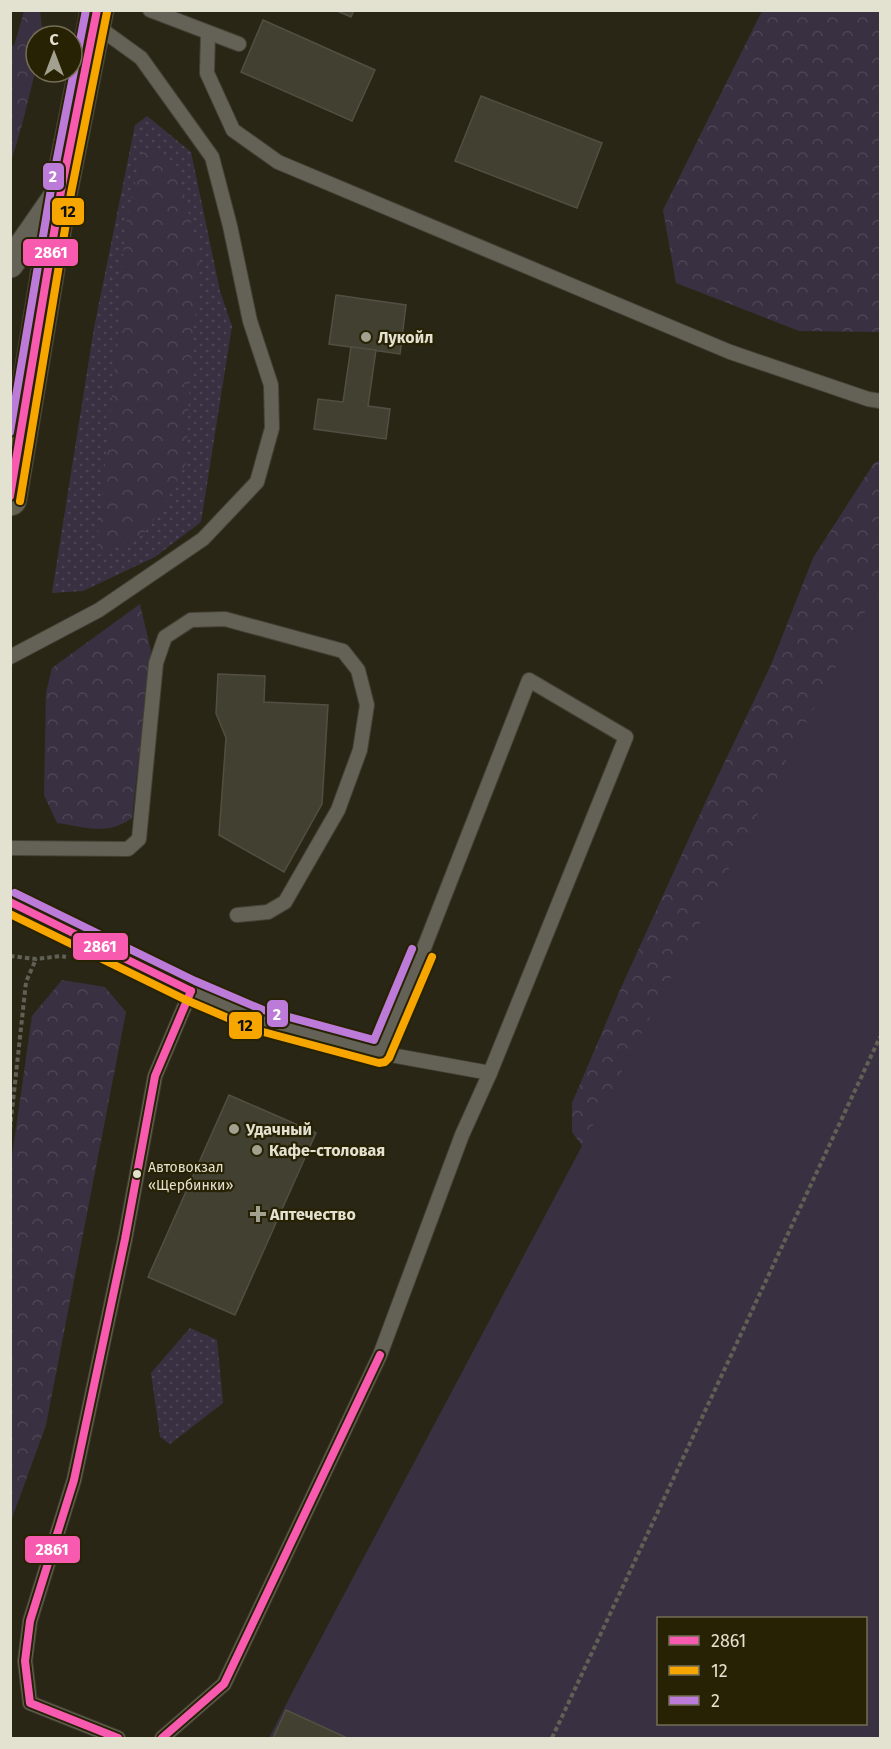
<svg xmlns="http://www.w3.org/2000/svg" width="891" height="1749" font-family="'Fira Sans',sans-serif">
<defs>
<pattern id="grass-dots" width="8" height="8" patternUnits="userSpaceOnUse" patternTransform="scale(1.5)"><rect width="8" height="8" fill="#393142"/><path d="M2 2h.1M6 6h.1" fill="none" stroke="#4c4554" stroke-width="1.8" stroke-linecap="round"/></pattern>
<pattern id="forest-crowns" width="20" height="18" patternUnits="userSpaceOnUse" patternTransform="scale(1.5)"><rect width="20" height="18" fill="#393142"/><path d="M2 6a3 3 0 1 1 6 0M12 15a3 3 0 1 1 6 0" fill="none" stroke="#4c4554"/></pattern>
</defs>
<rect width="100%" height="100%" fill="#2a2616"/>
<g fill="url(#grass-dots)">
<polygon points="147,116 191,152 220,291 232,326 201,522 155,557 83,591 52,593 94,328 135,125"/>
<polygon points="190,1328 217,1340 223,1403 170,1444 160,1437 151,1373"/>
</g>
<g fill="url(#forest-crowns)">
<polygon points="764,10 880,11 880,332 799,331 676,283 663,210 761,13"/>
<polygon points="24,11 40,11 43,36 36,36 36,68 23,121 11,162 11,45 14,46"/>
<polygon points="143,147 176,164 200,257 190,376 186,464 165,503 143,535 96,556 116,356 125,228"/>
<polygon points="880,460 880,762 590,1157 572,1132 572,1103 620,990 706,801 771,665 813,558 874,463"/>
<path d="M140,604L151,651L132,818C107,836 86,827 57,823L44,795L46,693L52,668Z"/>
<polygon points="62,980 105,987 126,1012 46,1425 11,1521 11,1163 32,1016"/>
</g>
<path fill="#393142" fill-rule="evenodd" d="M880,584V1738H269L294,1689ZM658,1618H866V1724H658Z"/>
<g fill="#424031" stroke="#524f42" stroke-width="1.5">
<polygon points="335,10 354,10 351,17"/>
<polygon points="263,20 375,70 352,121 241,72"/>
<polygon points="481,96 602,143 577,208 455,161"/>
<polygon points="336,295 406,305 400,354 329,344"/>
<polygon points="351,347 376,350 368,406 390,409 386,439 314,429 318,399 343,402"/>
<polygon points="218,674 265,676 264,702 328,705 322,804 284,872 219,835 226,738 216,713"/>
<polygon points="229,1095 316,1133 235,1315 148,1277"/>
<polygon points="286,1710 345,1737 344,1738 273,1738"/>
</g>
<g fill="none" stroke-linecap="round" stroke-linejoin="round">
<defs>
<g id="lane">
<polyline points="150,10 239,44"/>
<polyline points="208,33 207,73 233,130 278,162 730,352 868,399 880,401"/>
<polyline points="10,657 99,610 203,539 257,482 272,428 271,385 250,321 230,226 212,157 141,58 94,24"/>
<polyline points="10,848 128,849 139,839 156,663 165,637 191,620 225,619 343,651 358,670 367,705 360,750 338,810 285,902 268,912 237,915"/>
<polyline points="10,902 191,991 260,1020 380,1053 490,1073"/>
<polyline points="118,1738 30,1703 25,1661 30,1621 74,1480 125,1239 155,1076 191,991"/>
<polyline points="162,1738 224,1684 380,1355 462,1135 490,1073 626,737 529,680 422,953 380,1053"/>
</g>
<polyline id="street" points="10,264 60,192"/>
<polyline id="primary" points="10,499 61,191 97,10"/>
</defs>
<use href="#lane" stroke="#454135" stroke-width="16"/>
<use href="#street" stroke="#454135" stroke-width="29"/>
<use href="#primary" stroke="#454135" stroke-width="35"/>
<g stroke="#616054" stroke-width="4" stroke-dasharray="4.5 3" stroke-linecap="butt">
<polyline points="10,956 36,959 61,956 66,957"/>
<polyline points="10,1129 26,982 36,959"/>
<polyline points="552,1738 880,1037"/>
</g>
<use href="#lane" stroke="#646256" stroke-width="14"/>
<use href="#street" stroke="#646256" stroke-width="27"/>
<use href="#primary" stroke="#64604e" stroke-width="33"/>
<defs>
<g id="bus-1">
<polyline points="10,496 61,191 97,10"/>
<polyline points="10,902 191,991"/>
<polyline points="118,1738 30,1703 25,1661 30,1621 74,1480 125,1239 155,1076 191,991"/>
<polyline points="162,1738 224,1684 380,1355"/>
</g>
<g id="bus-2">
<polyline points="20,501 71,193 107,12"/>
<polyline points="10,914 186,1000 256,1030 379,1063 385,1062 389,1058 432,957"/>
</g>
<g id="bus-3">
<polyline points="10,432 51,189 86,10"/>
<polyline points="15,893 195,981 263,1010 374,1040 412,949"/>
</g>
</defs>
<use href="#bus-1" stroke="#282204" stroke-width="12"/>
<use href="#bus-2" stroke="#282204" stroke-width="12"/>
<use href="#bus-3" stroke="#282204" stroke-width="12"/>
<use href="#bus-1" stroke="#f75aaf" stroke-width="8"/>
<use href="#bus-2" stroke="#f7a600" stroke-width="8"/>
<use href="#bus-3" stroke="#bd7bd9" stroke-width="8"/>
</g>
<g fill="#a2a08e" stroke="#282204" stroke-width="2">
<circle cx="366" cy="337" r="6"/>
<circle cx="234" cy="1129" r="6"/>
<circle cx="257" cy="1150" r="6"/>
<path d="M255 1205h6v6h6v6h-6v6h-6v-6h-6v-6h6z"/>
</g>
<circle fill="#e3e1cf" stroke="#282204" stroke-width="2" cx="137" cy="1174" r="5"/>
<g text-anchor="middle" stroke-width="4.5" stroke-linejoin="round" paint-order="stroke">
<g font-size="14" fill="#e3e1cf" stroke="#282204" text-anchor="start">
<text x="148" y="1172">Автовокзал<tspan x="148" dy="18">«Щербинки»</tspan></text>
</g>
<g font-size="16" font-weight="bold" fill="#e3e1cf" stroke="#282204" text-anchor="start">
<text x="378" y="343">Лукойл</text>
<text x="246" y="1135">Удачный</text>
<text x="269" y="1156">Кафе-столовая</text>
<text x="270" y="1220">Аптечество</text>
</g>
</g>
<g stroke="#282204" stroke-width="2">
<rect x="42" y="162" width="23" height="29" rx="6" fill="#bd7bd9"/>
<rect x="51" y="197" width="34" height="29" rx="6" fill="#f7a600"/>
<rect x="22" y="238" width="57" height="29" rx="6" fill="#f75aaf"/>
<rect x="72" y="932" width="57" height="29" rx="6" fill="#f75aaf"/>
<rect x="266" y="999" width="23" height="29" rx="6" fill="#bd7bd9"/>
<rect x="228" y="1011" width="35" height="29" rx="6" fill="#f7a600"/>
<rect x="24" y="1535" width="57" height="29" rx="6" fill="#f75aaf"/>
</g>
<g font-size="16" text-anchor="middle" font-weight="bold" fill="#fff">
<text x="53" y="182">2</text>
<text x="51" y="258">2861</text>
<text x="100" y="952">2861</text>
<text x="277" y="1020">2</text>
<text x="52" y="1555">2861</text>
</g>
<g font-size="16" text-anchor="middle" font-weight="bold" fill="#111">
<text x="68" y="217">12</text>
<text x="245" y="1031">12</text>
</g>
<rect width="891" height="1749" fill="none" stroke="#e3e1cf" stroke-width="24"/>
<rect x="657" y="1617" width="210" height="108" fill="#282204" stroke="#736e55" stroke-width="1.5"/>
<rect x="669" y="1636" width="30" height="9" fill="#f75aaf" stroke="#736e55" stroke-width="1.5"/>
<text x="711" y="1647" font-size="18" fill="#e3e1cf">2861</text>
<rect x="669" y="1666" width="30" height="9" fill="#f7a600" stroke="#736e55" stroke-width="1.5"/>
<text x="711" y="1677" font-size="18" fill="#e3e1cf">12</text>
<rect x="669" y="1696" width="30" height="9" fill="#bd7bd9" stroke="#736e55" stroke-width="1.5"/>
<text x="711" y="1707" font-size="18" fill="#e3e1cf">2</text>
<g transform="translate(54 54)"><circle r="28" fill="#282204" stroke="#736e55" stroke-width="1.5"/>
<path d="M0-4.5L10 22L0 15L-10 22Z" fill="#a2a08e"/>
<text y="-9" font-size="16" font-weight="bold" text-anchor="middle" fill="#e3e1cf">С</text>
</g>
</svg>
